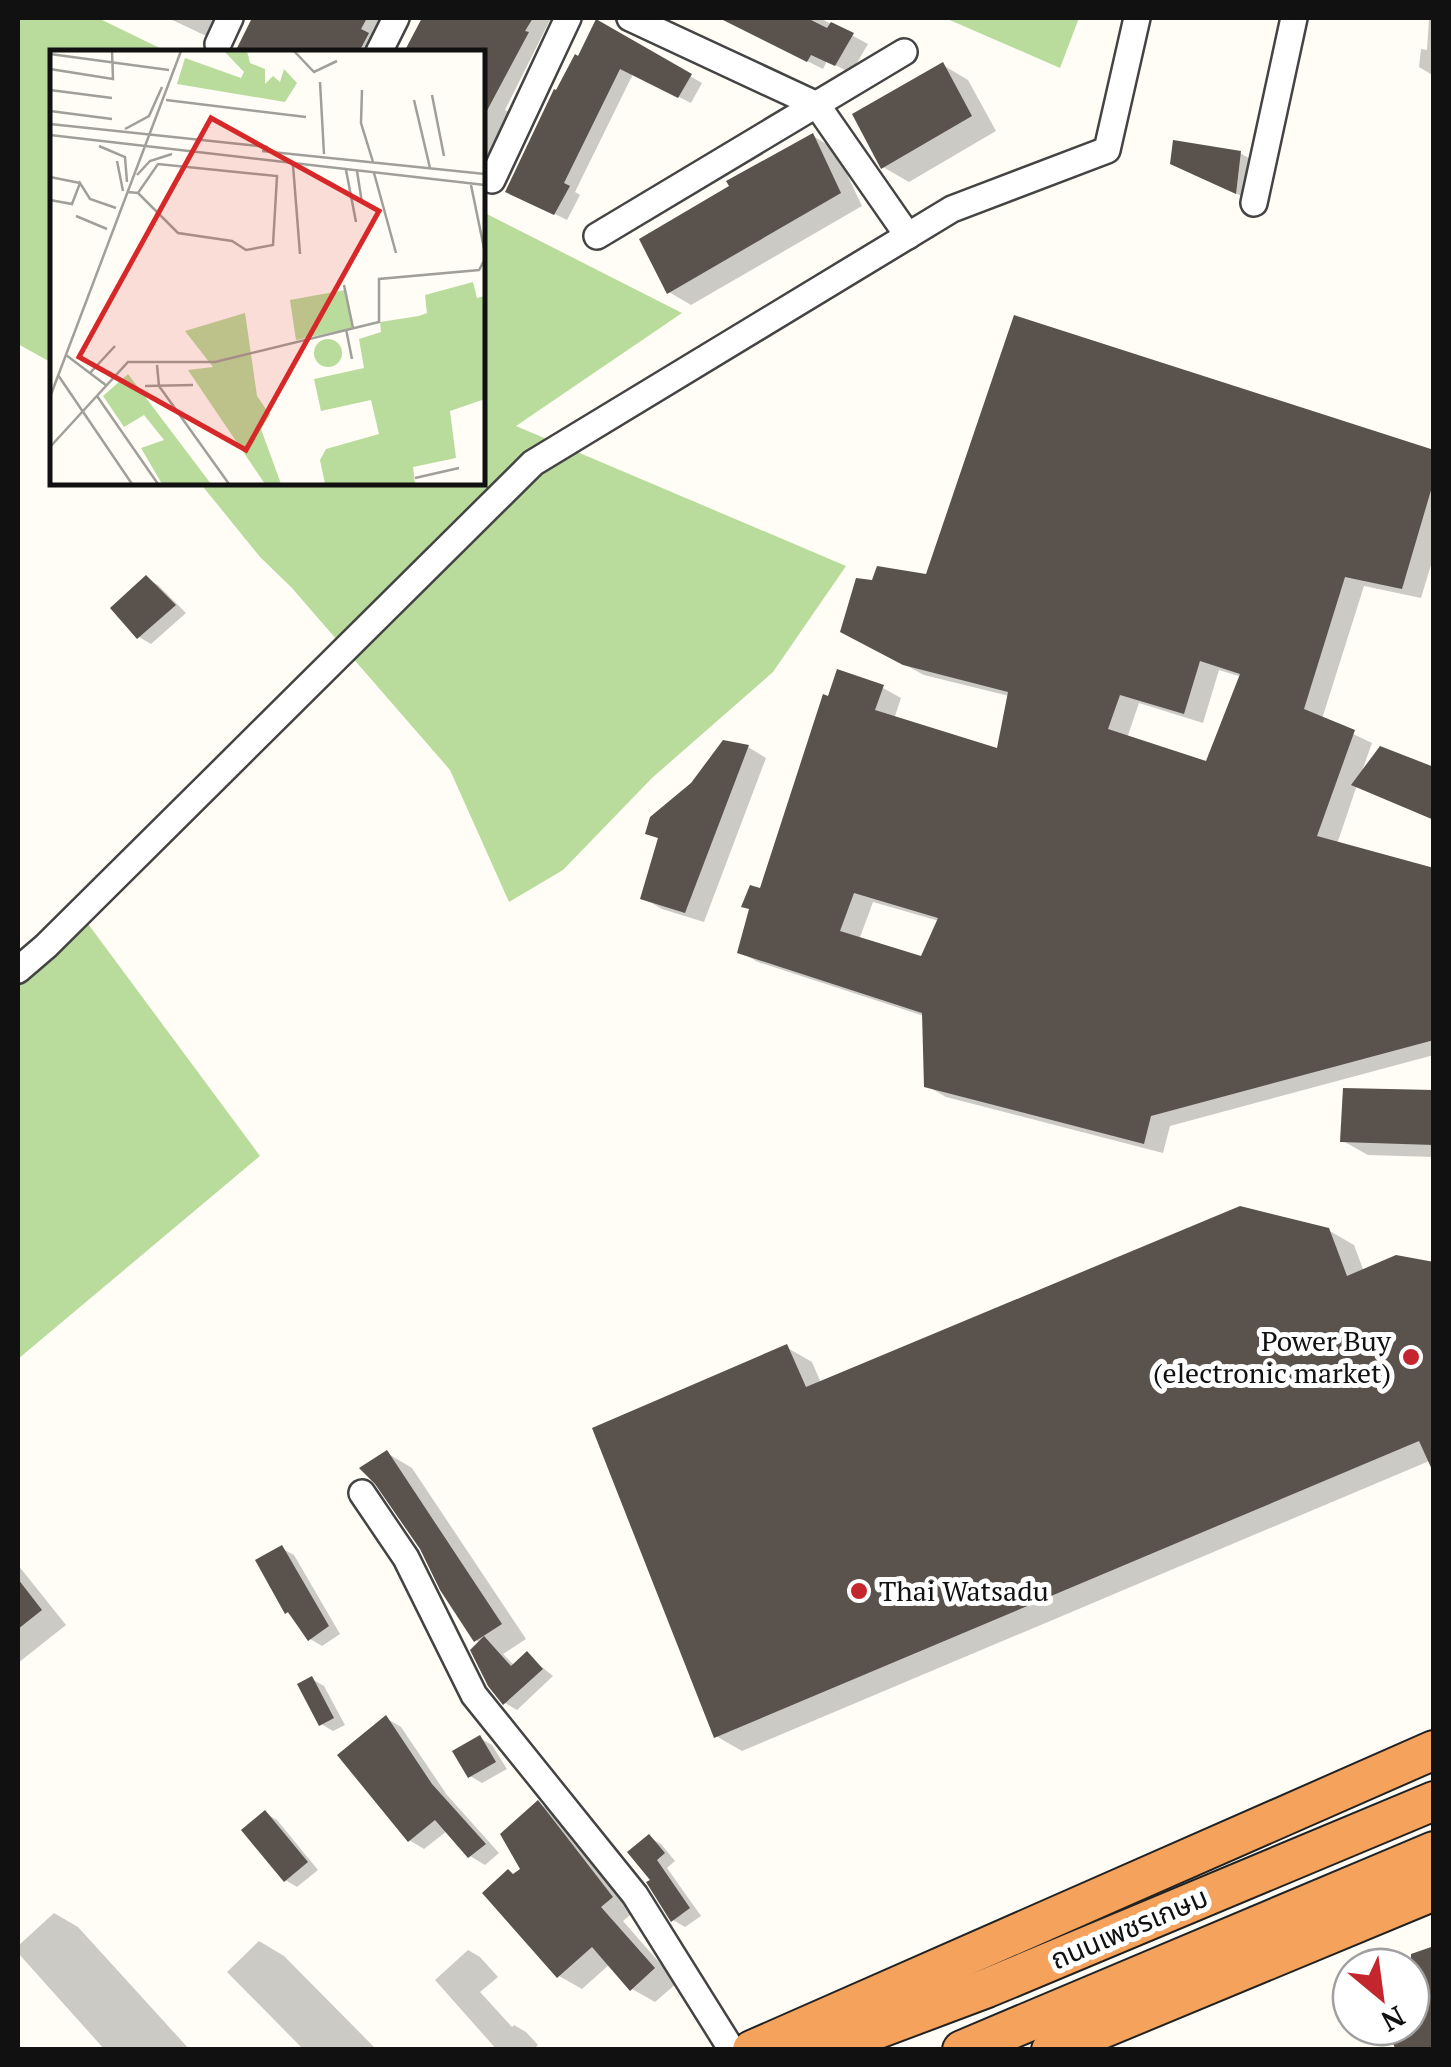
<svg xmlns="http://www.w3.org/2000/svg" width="1451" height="2067" font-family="'PT Serif','Noto Sans Thai',serif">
<rect width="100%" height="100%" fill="#fffdf5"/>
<g fill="#b9dc9c">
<polygon points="18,18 98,18 168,52 52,52 52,363 18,344"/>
<polygon points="945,18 1079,18 1060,68"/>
<polygon points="483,212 682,313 516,426 846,566 773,672 652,778 563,870 509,902 450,770 291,587 260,557 200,483 482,482"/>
<polygon points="80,913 260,1156 18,1359 18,966"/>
</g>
<g fill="#0003" fill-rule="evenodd">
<polygon points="168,18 229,18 217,41"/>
<polygon points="255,18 382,18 372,37 380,42 374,52 238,52"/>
<polygon points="422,18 551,18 505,110 509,112 493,145 503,151 482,176 482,52 407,52"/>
<polygon points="721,18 820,18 868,44 851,73 827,61 823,69"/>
<polygon points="1429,18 1434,18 1434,76 1419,67 1421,49 1427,50"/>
<polygon points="597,23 702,83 691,103 633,74 575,192 580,195 567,220 520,197"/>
<polygon points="943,65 968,80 996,131 909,182 883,167"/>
<polygon points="813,136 835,149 862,206 691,305 669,292"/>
<polygon points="1240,153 1259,164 1255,202 1192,174"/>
<path d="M1434,452V555L1421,598L1364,586L1322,719L1372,743L1362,771L1434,770V820L1357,785L1337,844L1434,870V1055L1170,1126L1163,1153L946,1097L927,1086L924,1016L758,962L740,952L762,891L883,688L901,698L894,719L998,751L1009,696L924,675L862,642L873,583L928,577ZM1219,670L1242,677L1208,764L1127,738L1139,703L1203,723ZM873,902L939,921L923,959L859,940Z"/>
<polygon points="146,578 158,585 186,613 151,644 139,637 114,608"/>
<polygon points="748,747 766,758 704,922 662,909 643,898 660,839 648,832"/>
<polygon points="1434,1092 1434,1157 1368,1155 1343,1141"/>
<polygon points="1328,1230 1354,1245 1434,1459 742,1751 716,1736 786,1347 812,1362 821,1383"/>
<polygon points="387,1453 412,1468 526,1639 503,1654 515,1666 527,1655 553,1676 517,1710 505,1703 481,1643 476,1640"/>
<polygon points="281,1548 294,1555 340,1634 322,1646 310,1639 287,1612"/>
<polygon points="18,1565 66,1625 18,1663"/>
<polygon points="312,1679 324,1686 345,1725 333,1731 321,1724"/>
<polygon points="386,1718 401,1727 447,1795 499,1853 485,1865 470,1856 447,1831 424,1849 409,1840"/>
<polygon points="480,1738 492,1745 507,1769 482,1783 470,1776"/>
<polygon points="538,1803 561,1817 635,1911 623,1921 677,1983 655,2002 632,1989 610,1964 582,1989 559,1976 523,1870"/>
<polygon points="265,1813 277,1820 318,1870 297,1887 285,1880"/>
<polygon points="649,1837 661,1844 675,1861 667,1868 701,1916 685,1927 673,1920 654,1880"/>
<polygon points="54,1913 78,1927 190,2050 105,2050 18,1953 18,1946"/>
<polygon points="259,1941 284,1956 377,2050 304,2050 227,1972"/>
<polygon points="468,1950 480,1957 498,1977 480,1992 512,2027 514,2025 526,2032 538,2045 533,2050 497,2050 435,1980"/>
</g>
<g fill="#5a524d" fill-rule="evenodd">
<polygon points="252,18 367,18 361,29 369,33 359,52 235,52"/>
<polygon points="422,18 533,18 525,31 529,32 482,120 482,52 404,52"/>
<polygon points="719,18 807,18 827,28 831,22 854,33 835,66 811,55 807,62"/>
<polygon points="596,19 692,74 678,98 620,69 564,183 570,186 554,215 505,192 554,89 556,90 575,54 578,56"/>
<polygon points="943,62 972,116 881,169 852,114"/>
<polygon points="813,133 841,193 667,294 639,239 729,186 726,181"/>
<polygon points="1173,140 1241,151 1236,194 1170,164"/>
<path d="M1014,315L1434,450V480L1402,589L1345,577L1304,709L1355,730L1317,836L1434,868V1040L1151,1116L1144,1144L924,1087L922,1013L737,953L749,909L741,907L750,885L760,888L823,694L828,696L837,669L884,685L875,710L997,748L1008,692L903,665L840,632L856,578L872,580L877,566L926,574ZM1200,661L1240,674L1206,761L1108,729L1120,695L1184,714ZM854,893L938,918L921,956L840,931Z"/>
<polygon points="146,575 176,605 137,639 110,608"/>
<polygon points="723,740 749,745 685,913 640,899 658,838 645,834 650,817 691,783"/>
<polygon points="1380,746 1434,767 1434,820 1351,785"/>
<polygon points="1343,1088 1434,1090 1434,1145 1340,1142"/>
<polygon points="1240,1206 1329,1228 1347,1276 1396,1255 1434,1262 1434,1474 1419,1441 714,1738 592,1428 787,1344 806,1387"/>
<polygon points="387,1450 502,1624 474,1642 440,1590 420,1549 375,1484 359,1468"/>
<polygon points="282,1545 329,1626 308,1641 288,1612 285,1614 255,1560"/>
<polygon points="18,1579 42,1610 18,1629"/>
<polygon points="484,1636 511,1666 527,1651 543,1669 503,1705 488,1686 470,1650"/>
<polygon points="312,1676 334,1718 319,1726 297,1684"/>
<polygon points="386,1715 432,1784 486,1844 468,1858 435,1820 408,1842 337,1755"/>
<polygon points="480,1735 496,1762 468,1778 452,1751"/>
<polygon points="538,1800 613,1897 601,1907 655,1968 630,1991 592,1947 557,1978 482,1893 508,1869 513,1874 520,1869 500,1834"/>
<polygon points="265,1810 308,1862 284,1882 241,1830"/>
<polygon points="649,1834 665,1853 657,1860 690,1908 671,1922 646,1882 650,1880 627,1852"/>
<polygon points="1434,1946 1434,2050 1396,2050 1385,2027 1411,2027 1411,1954"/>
</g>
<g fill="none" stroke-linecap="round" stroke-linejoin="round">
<defs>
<g id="minor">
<polyline points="630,18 817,105 908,236"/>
<polyline points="218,44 230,18"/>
<polyline points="379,52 396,18"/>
<polyline points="492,180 568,18"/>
<polyline points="1254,203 1294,18"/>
<polyline points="597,236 904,52"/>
<polyline points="18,970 46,946 533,463 952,209 1107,150 1137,18"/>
<polyline points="362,1493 406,1558 474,1695 635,1895 732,2050"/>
</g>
<g id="highway">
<polyline points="752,2050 1434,1750"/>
<polyline points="822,2050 987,1988 1434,1801"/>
<polyline points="962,2050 1434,1851"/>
<polyline points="1051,2050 1434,1891"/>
</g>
</defs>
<use href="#minor" stroke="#444" stroke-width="30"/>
<use href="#highway" stroke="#222" stroke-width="42"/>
<use href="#minor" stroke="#fff" stroke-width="25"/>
<use href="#highway" stroke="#f5a25d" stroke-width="38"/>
</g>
<g fill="#c4262e" stroke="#fff" stroke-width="4">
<circle cx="1411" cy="1357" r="10"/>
<circle cx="859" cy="1591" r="10"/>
</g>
<g text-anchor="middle" stroke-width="10" stroke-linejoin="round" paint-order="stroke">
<g font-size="28" fill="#111" stroke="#fff" text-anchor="end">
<text x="1391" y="1351">Power Buy<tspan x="1391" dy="32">(electronic market)</tspan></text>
<text x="879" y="1601" text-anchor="start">Thai Watsadu</text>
</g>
<g font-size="28" fill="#111" stroke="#fff">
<text transform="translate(1129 1928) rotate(-23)" y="10">ถนนเพชรเกษม</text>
</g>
</g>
<g transform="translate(50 50)">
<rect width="435" height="435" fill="#fffdf5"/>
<path d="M174,1H197L200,13L215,19V34L223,26L230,32L234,19L247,33L235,52L127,34L135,8L191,28L194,22ZM423,232L427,248L435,246V349L400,361L406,408L363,417L365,434H275L270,410L276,399L329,384L321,350L271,361L264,329L314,318L309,289L331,282L330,272L369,266L377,263L375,245ZM295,240L303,278L246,290L240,250ZM195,263L207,346L220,365L211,379L231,434H215L138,320L163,317L135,281ZM264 303a14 14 0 1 1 28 0a14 14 0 1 1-28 0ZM78,324L161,434H112L91,398L114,390L94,365L74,377L53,346Z" fill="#b9dc9c"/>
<path fill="none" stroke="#a09f9a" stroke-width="2.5" d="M244,1L264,22L287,11M0,4L119,20M0,19L63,29L62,1M270,32L274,104M0,40L62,48M312,40L311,73L323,112M382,45L394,106M116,50L256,67M364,50L380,118M0,61L62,69M0,74L218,97M75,79L99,66L112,37M0,85L435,135M49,96L75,107L77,132M212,101L435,124M67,111L73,141M243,115L250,204M296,120L306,172M307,121L312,153M324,123L346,203M87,125L100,111L122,104M0,127L30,133M421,135L435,203M78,142L88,143L108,114L227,126L223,195L196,200L182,191L128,183L88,143M0,150L22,154L30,133L40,149L66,158M26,166L57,179M294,235L303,278M296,279L302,309M16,305L57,336M107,315L109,336L179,434M40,323L65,296M8,325L82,434M95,336L143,335M47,346L108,434M0,347L131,1M0,397L78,312H165L329,272V229L429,220L435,209M365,428L409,418"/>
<path fill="#d62828" fill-opacity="0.15" stroke="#d62828" stroke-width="5" d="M161,68L329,161L196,400L29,307Z"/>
<rect width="435" height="435" fill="none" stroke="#111" stroke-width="5"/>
</g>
<rect width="1451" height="2067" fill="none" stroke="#111111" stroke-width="40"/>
<g transform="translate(1381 1997) rotate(151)"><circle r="48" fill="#ffffff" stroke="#a0a0a0" stroke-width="2.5"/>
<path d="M0-8L18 38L0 25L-18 38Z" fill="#c4262e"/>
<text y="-15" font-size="28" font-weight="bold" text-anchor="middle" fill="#111111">N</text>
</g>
</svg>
